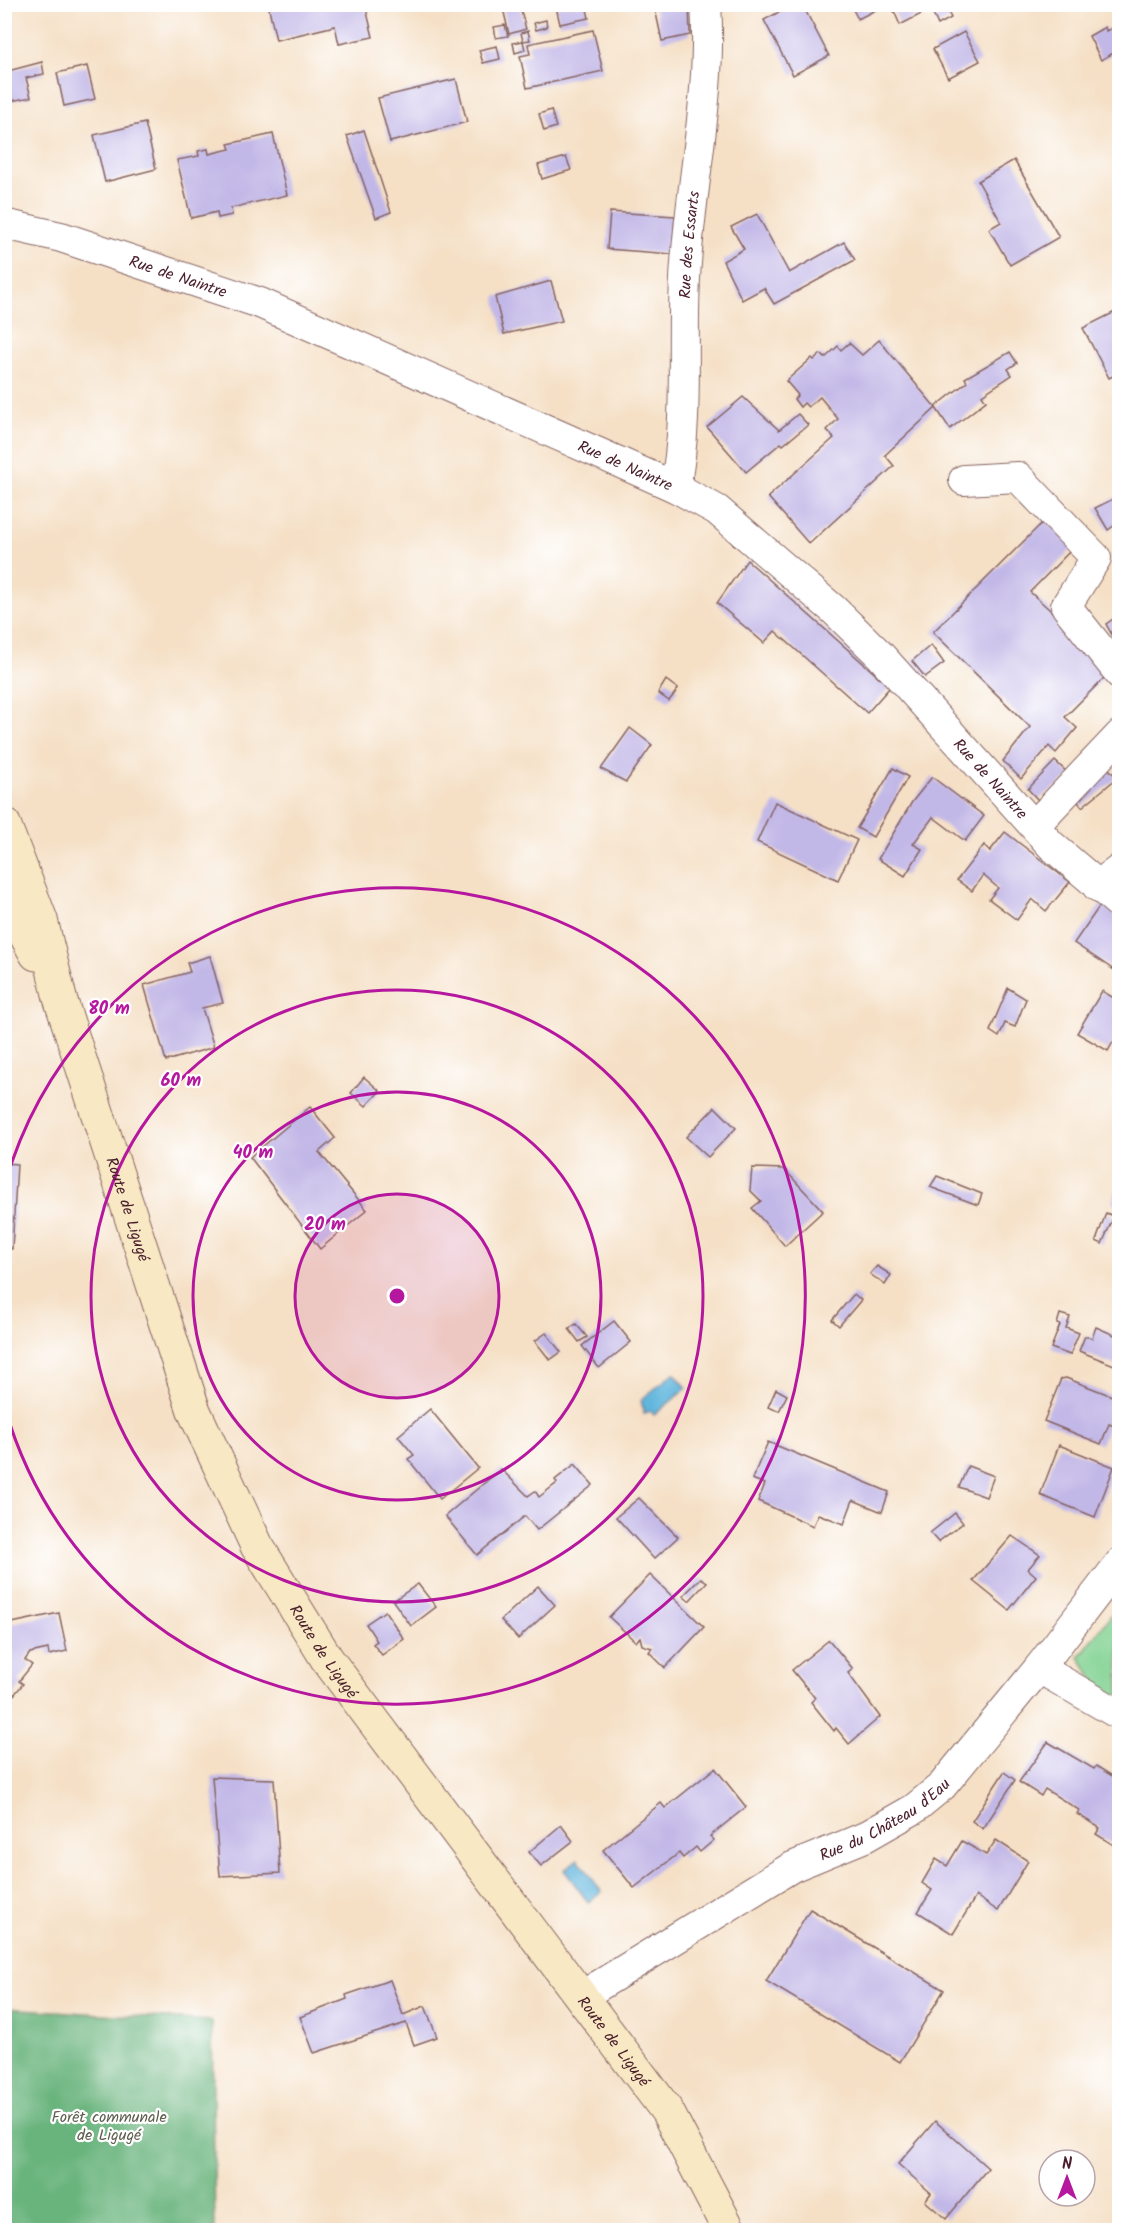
<svg xmlns="http://www.w3.org/2000/svg" width="1124" height="2235" font-family="Kalam,sans-serif">
<rect width="100%" height="100%" fill="#fff"/>
<filter id="ink" filterUnits="userSpaceOnUse"><feTurbulence type="fractalNoise" baseFrequency=".0167" numOctaves="2"/><feDisplacementMap in="SourceGraphic" scale="12" xChannelSelector="R" yChannelSelector="G"/><feConvolveMatrix kernelMatrix="1 2 1 2 8 2 1 2 1" color-interpolation-filters="sRGB"/></filter>
<filter id="wash" filterUnits="userSpaceOnUse"><feTurbulence type="fractalNoise" baseFrequency=".008" numOctaves="4" result="noise"/><feDisplacementMap in="SourceGraphic" scale="24" xChannelSelector="R" yChannelSelector="G"/><feGaussianBlur stdDeviation="1.35" result="paint"/><feColorMatrix in="noise" values="0 0 0 0 0 0 0 0 0 0 0 0 0 0 0 0 0 1.4 0 .05"/><feComposite in="paint" operator="in"/></filter>
<g filter="url(#wash)">
<rect width="100%" height="100%" fill="#f5e0c6"/>
<polygon fill="#82d293" stroke="#66785f" stroke-width="1.5" points="1119,1605 1119,1704 1104,1695 1079,1657"/>
<polygon fill="#69b47d" stroke="#5a6a54" stroke-width="1.5" points="5,2008 212,2021 215,2230 5,2230"/>
<g fill="#61b6dd" stroke="#566a84" stroke-width="1.5">
<polygon points="674,1373 687,1388 654,1415 651,1411 644,1413 641,1400"/>
<polygon points="578,1859 602,1892 588,1902 564,1870"/>
</g>
<g id="blocks">
<g fill="#c2b8e7">
<polygon points="268,4 365,4 373,37 339,44 335,26 276,40"/>
<polygon points="502,4 519,4 526,29 509,34"/>
<polygon points="654,4 689,4 690,35 662,41"/>
<polygon points="794,4 802,4 829,56 793,75 764,20"/>
<polygon points="850,4 887,4 858,19"/>
<polygon points="891,4 925,4 929,10 900,25"/>
<polygon points="567,5 586,5 589,18 560,24 556,7"/>
<polygon points="945,6 951,18 938,25 932,12"/>
<polygon points="546,20 547,27 536,30 534,23"/>
<polygon points="505,25 508,36 496,38 494,27"/>
<polygon points="1119,25 1119,50 1101,60 1089,36 1105,27 1106,31"/>
<polygon points="593,30 603,71 527,88 520,56 530,54 528,44"/>
<polygon points="528,31 530,40 523,41 521,33"/>
<polygon points="964,32 980,61 948,78 933,49"/>
<polygon points="523,41 525,50 515,53 513,43"/>
<polygon points="497,46 500,59 483,63 479,50"/>
<polygon points="42,62 44,74 26,78 31,97 6,102 9,116 4,117 4,72"/>
<polygon points="87,66 95,99 64,106 57,73"/>
<polygon points="456,79 467,122 390,142 378,98"/>
<polygon points="551,110 556,127 544,131 539,114"/>
<polygon points="145,123 156,169 105,182 94,135"/>
<polygon points="364,130 391,212 376,218 347,136"/>
<polygon points="273,134 287,195 231,208 232,215 218,218 217,212 191,218 177,160 199,156 198,151 208,149 209,154 230,149 228,144"/>
<polygon points="566,157 571,170 542,179 538,165"/>
<polygon points="1014,160 1059,237 1010,265 989,229 1001,222 978,181"/>
<polygon points="610,212 675,216 672,254 607,249"/>
<polygon points="757,214 789,273 844,242 855,260 774,304 764,288 742,300 723,261 744,249 731,227"/>
<polygon points="551,281 562,321 504,334 495,297"/>
<polygon points="1117,311 1119,373 1109,378 1083,328"/>
<polygon points="879,340 935,407 967,382 965,378 1010,352 1017,363 1008,369 1012,375 982,395 986,401 950,429 936,408 885,455 894,466 809,544 768,497 834,438 827,430 838,419 820,397 808,407 804,403 800,407 794,399 798,395 786,381 812,358 814,360 821,354 825,358 838,346 841,350 849,343 862,355"/>
<polygon points="743,397 779,430 798,414 808,425 783,445 781,443 746,472 707,427"/>
<polygon points="1119,496 1119,522 1108,530 1095,508"/>
<polygon points="1046,519 1074,547 1030,592 1059,618 1109,673 1065,717 1077,728 1056,753 1049,746 1021,779 1003,761 1030,727 933,632"/>
<polygon points="747,560 890,687 867,713 775,631 764,643 717,603"/>
<polygon points="1119,615 1119,648 1106,624"/>
<polygon points="931,645 944,663 925,677 912,661"/>
<polygon points="666,680 678,689 669,701 658,693"/>
<polygon points="630,728 652,745 626,782 601,769"/>
<polygon points="1055,761 1071,776 1038,800 1028,789"/>
<polygon points="893,768 908,777 873,837 857,828"/>
<polygon points="1108,768 1117,778 1082,807 1074,797"/>
<polygon points="932,777 984,816 965,841 933,817 913,844 922,849 905,876 878,859 912,802"/>
<polygon points="775,802 857,840 838,880 757,842"/>
<polygon points="1005,832 1070,882 1046,911 1032,899 1017,920 989,899 998,888 983,875 972,891 957,880 984,845 990,851"/>
<polygon points="1101,904 1119,916 1119,960 1114,970 1074,943"/>
<polygon points="210,956 223,1003 202,1008 214,1047 166,1061 144,985 190,972 187,963"/>
<polygon points="1008,988 1026,999 1015,1027 1005,1023 999,1037 990,1031"/>
<polygon points="1102,991 1117,1000 1119,994 1119,1037 1117,1035 1108,1051 1077,1033"/>
<polygon points="364,1077 380,1091 366,1106 351,1093"/>
<polygon points="310,1107 335,1138 319,1152 367,1210 320,1249 250,1157"/>
<polygon points="715,1107 736,1128 708,1157 686,1137"/>
<polygon points="4,1163 17,1164 12,1249 4,1248"/>
<polygon points="752,1168 784,1169 823,1211 785,1246 752,1208 761,1201 750,1190"/>
<polygon points="937,1176 982,1194 978,1205 930,1187"/>
<polygon points="1119,1183 1119,1205 1112,1202"/>
<polygon points="1106,1213 1114,1216 1102,1244 1096,1241"/>
<polygon points="877,1266 891,1275 885,1285 870,1274"/>
<polygon points="854,1294 861,1300 839,1326 832,1320"/>
<polygon points="1060,1314 1070,1317 1066,1328 1079,1333 1070,1355 1051,1348 1060,1325 1057,1324"/>
<polygon points="614,1321 631,1342 599,1368 582,1346"/>
<polygon points="576,1324 587,1337 579,1342 569,1329"/>
<polygon points="1096,1327 1119,1337 1119,1367 1079,1351 1085,1336 1092,1338"/>
<polygon points="546,1333 561,1352 550,1360 535,1341"/>
<polygon points="1066,1378 1117,1398 1119,1391 1119,1428 1109,1424 1101,1444 1044,1421 1061,1379"/>
<polygon points="776,1389 787,1395 779,1411 768,1407"/>
<polygon points="430,1409 478,1468 440,1499 408,1459 414,1455 398,1436"/>
<polygon points="768,1442 889,1492 882,1512 853,1500 844,1524 818,1514 813,1526 758,1501 765,1484 752,1479"/>
<polygon points="1059,1445 1114,1467 1095,1517 1040,1495"/>
<polygon points="575,1464 593,1485 537,1530 525,1516 477,1555 445,1516 501,1469 528,1496 535,1491 539,1497 557,1483 555,1480"/>
<polygon points="968,1466 994,1476 986,1497 959,1487"/>
<polygon points="639,1498 678,1537 654,1559 616,1517"/>
<polygon points="955,1513 963,1523 938,1542 930,1533"/>
<polygon points="1012,1536 1040,1555 1028,1569 1036,1576 1009,1610 973,1581"/>
<polygon points="650,1575 704,1627 665,1668 649,1652 652,1648 642,1645 640,1637 636,1642 609,1617"/>
<polygon points="701,1578 707,1582 689,1601 683,1596"/>
<polygon points="418,1584 436,1607 411,1626 393,1601"/>
<polygon points="538,1586 555,1605 518,1639 501,1620"/>
<polygon points="385,1611 404,1639 382,1655 373,1644 377,1641 366,1624"/>
<polygon points="59,1613 67,1651 49,1655 48,1649 30,1653 25,1660 32,1665 19,1681 23,1684 4,1707 4,1632 12,1623"/>
<polygon points="829,1640 853,1669 848,1673 880,1717 849,1744 836,1728 834,1731 811,1702 815,1698 792,1670"/>
<polygon points="1048,1742 1094,1769 1096,1766 1119,1780 1119,1840 1115,1846 1096,1834 1100,1828 1077,1814 1079,1810 1045,1789 1041,1796 1019,1782"/>
<polygon points="715,1768 746,1807 710,1836 714,1840 700,1852 696,1847 683,1858 679,1853 634,1888 603,1850 661,1803 665,1808"/>
<polygon points="1004,1772 1015,1780 983,1829 972,1821"/>
<polygon points="212,1777 274,1779 280,1873 220,1876"/>
<polygon points="561,1825 573,1841 541,1866 529,1852"/>
<polygon points="996,1840 1028,1861 998,1911 976,1896 953,1934 918,1912 932,1890 922,1883 936,1859 947,1866 962,1841 986,1855"/>
<polygon points="810,1909 944,1990 900,2062 766,1981"/>
<polygon points="390,1980 403,2015 425,2006 437,2037 414,2045 406,2023 314,2053 300,2017 347,1999 346,1995"/>
<polygon points="935,2121 988,2168 946,2219 925,2201 931,2193 898,2164"/>
</g>
</g>
</g>
<g filter="url(#ink)">
<use href="#blocks" fill-opacity="0" stroke="#866361" stroke-width="1.5"/>
<g fill="none" stroke-linecap="round" stroke-linejoin="round">
<defs>
<g id="street">
<path id="s1" d="M4,224L61,237L260,303L675,487L717,510L834,610L880,655L1051,845L1120,904"/>
<polyline points="964,480 1018,477 1096,558 1066,606 1120,674"/>
<path id="s2" d="M675,487C690,416 680,336 686,263C692,178 712,91 706,4"/>
<polyline points="1035,825 1120,735"/>
<polyline points="1097,886 1120,869"/>
<polyline points="1039,1668 1120,1715"/>
<path id="s3" d="M582,1996L792,1867L865,1837L914,1809L942,1786L1039,1668L1120,1563"/>
</g>
<g id="secondary">
<path id="s4" d="M4,824L41,920L60,998L194,1411L257,1546L327,1659L667,2111L729,2230"/>
<polyline points="4,895 36,954"/>
</g>
</defs>
<use href="#street" stroke="#866361" stroke-width="32"/>
<use href="#secondary" stroke="#866361" stroke-width="35"/>
<use href="#street" stroke="#fff" stroke-width="30"/>
<use href="#secondary" stroke="#f8e8c3" stroke-width="33"/>
</g>
</g>
<circle cx="397" cy="1296" r="102" fill="#b5179e" fill-opacity=".12"/>
<g fill="none" stroke="#b5179e" stroke-width="3">
<circle cx="397" cy="1296" r="102"/>
<circle cx="397" cy="1296" r="204"/>
<circle cx="397" cy="1296" r="306"/>
<path d="M5 1184A408 408 0 1 1 5 1408"/>
</g>
<g text-anchor="middle" stroke-width="4.5" stroke-linejoin="round" paint-order="stroke">
<g font-size="16" fill="#4a1f2b" stroke="#fff">
<text dy="6" stroke="none"><textPath href="#s2" startOffset="243">Rue des Essarts</textPath></text>
<text dy="6" stroke="none"><textPath href="#s1" startOffset="182">Rue de Naintre</textPath></text>
<text dy="6" stroke="none"><textPath href="#s1" startOffset="668">Rue de Naintre</textPath></text>
<text dy="6" stroke="none"><textPath href="#s1" startOffset="1154">Rue de Naintre</textPath></text>
<text dy="6" stroke="none"><textPath href="#s4" startOffset="405">Route de Ligugé</textPath></text>
<text dy="6" stroke="none"><textPath href="#s4" startOffset="891">Route de Ligugé</textPath></text>
<text dy="6" stroke="none"><textPath href="#s3" startOffset="351">Rue du Château d'Eau</textPath></text>
<text dy="6" stroke="none"><textPath href="#s4" startOffset="1377">Route de Ligugé</textPath></text>
</g>
<g font-size="16" fill="#5e5e4f" stroke="#fff">
<text x="109" y="2122">Forêt communale<tspan x="109" dy="18">de Ligugé</tspan></text>
</g>
</g>
<circle cx="397" cy="1296" r="9" fill="#b5179e" stroke="#fff" stroke-width="3"/>
<g font-size="18" text-anchor="middle" font-weight="bold" fill="#b5179e" stroke="#fff" stroke-width="4.5" stroke-linejoin="round" paint-order="stroke">
<text x="109" y="1014">80 m</text>
<text x="181" y="1086">60 m</text>
<text x="253" y="1158">40 m</text>
<text x="325" y="1230">20 m</text>
</g>
<rect width="1124" height="2235" fill="none" stroke="#fff" stroke-width="24"/>
<g transform="translate(1067 2178)"><circle r="28" fill="#ffffff" stroke="#b7a5aa" stroke-width="1.5"/>
<path d="M0-4.5L10 22L0 15L-10 22Z" fill="#b5179e"/>
<text y="-9" font-size="16" font-weight="bold" text-anchor="middle" fill="#4a1f2b">N</text>
</g>
</svg>
